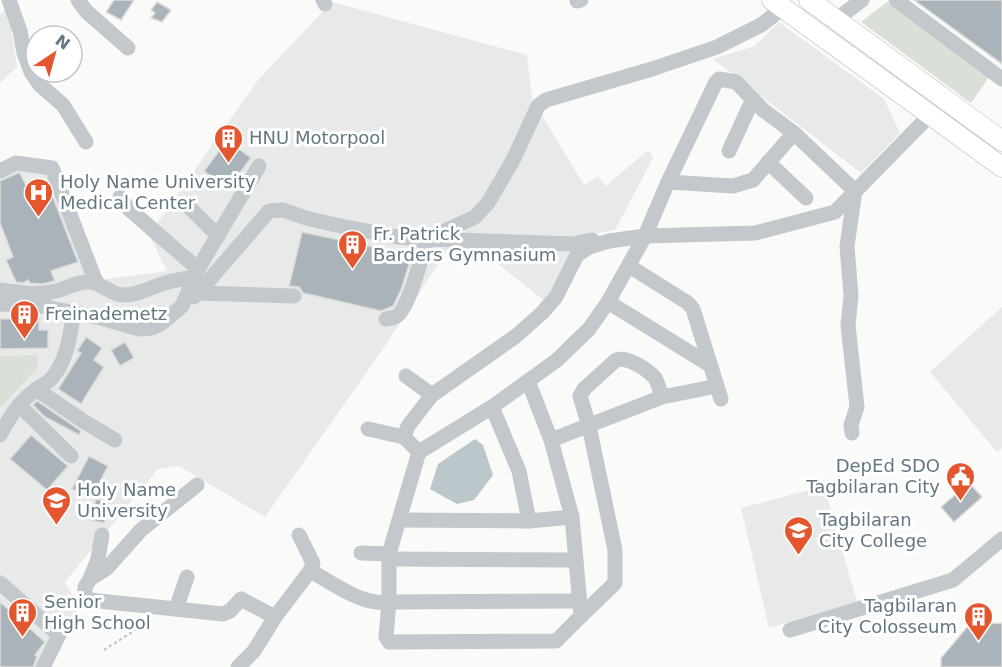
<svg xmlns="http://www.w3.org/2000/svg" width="1002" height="667" font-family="'DejaVu Sans',sans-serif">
<rect width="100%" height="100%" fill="#fafaf8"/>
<g fill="#e8e9e9">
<polygon points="332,2 527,55 532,99 584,185 598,176 606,186 648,150 653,158 615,230 575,237 560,283 546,302 489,257 447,250 385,346 265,517 179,466 158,469 65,582 79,606 49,667 0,667 0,164 15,158 57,161 100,280 167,271 149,235 258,80"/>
<polygon points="8,9 17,67 0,83 0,14"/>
<polygon points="779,22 884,99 900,133 861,173 713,59 755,46"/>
<polygon points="1002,307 1002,448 997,452 930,372"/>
<polygon points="824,486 857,602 769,628 741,508"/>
</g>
<g fill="#dadfd7">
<polygon points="887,2 989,77 971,103 861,22"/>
<polygon points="37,355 38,367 0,408 0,356"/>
</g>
<polygon fill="#bbc7cb" points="475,439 483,445 493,475 474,500 457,504 430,489 438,464"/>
<g fill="#aab3b9" stroke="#dcdcda" stroke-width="1.5">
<polygon points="114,0 134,0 121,20 106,12"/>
<polygon points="914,0 1002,0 1002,64"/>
<polygon points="157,2 171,10 162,22 151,18 155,13 151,10"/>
<polygon points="227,140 251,158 228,189 204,171"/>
<polygon points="18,173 20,173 28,190 47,182 78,262 51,271 55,281 42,284 30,283 28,280 23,283 16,282 6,260 13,257 0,223 0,181"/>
<polygon points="302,232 412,255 401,290 393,306 381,311 303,293 299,287 289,286"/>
<polygon points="39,318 39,330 48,330 48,348 0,349 0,319"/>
<polygon points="86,337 102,348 94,360 104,367 81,404 58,389 81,353 77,351"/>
<polygon points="125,342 134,358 120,366 111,350"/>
<polygon points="37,401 81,431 79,435 45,417 33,405"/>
<polygon points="31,435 68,466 47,490 10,459"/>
<polygon points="89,456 108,466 91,499 72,489"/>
<polygon points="969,483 982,497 954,522 941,507"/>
<polygon points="96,499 109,503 104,523 90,520"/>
<polygon points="0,602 45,642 35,655 37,657 33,667 0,667"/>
<polygon points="1002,623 1002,667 941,667 941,658 969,625"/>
</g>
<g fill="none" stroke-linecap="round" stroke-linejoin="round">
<defs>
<g id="major">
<polyline points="772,0 1002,167"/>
<polyline points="809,0 1002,141"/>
</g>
</defs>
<use href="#major" stroke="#b5babe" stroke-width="21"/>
<polyline stroke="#bbbfc2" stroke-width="2" stroke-dasharray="3 3" stroke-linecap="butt" points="104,650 151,620"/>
<g stroke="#c3c8cc" stroke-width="15">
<polyline points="9,0 20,31 24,53 31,72 40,85 63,105 86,142"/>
<polyline points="78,0 86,11 128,48"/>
<polyline points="323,0 325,4"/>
<polyline points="896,0 1002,79"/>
<polyline points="577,1 581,0"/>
<polyline points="837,19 862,0"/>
<polyline points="729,151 753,99"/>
<polyline points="768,162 806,198"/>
<polyline points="0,171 16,163 52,168 96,282"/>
<polyline points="668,182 733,186 753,180 794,133"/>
<polyline points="120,197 129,209 198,269"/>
<polyline points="188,206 218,236"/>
<polyline points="629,266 688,303 693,309 721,399"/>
<path d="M0,290C18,292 38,296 56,291C67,288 76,282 88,282C100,281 109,294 122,295C135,296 150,288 162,284C172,280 184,279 195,277"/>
<polyline points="198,293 269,211 283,210 306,218 336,225 397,237 427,239 475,217 488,203 513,160 538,106 546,100 652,69 717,47 761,25 783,8"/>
<polyline points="194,297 198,293 294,296"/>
<polyline points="608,302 710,365"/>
<polyline points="0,304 41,306 101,318 139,329 152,328 162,323 182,306 198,269 259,166"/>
<path d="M386,319C389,318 393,318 395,317C409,311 422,254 427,239L573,244L592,240"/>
<polyline points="406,376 432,395"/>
<polyline points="528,381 492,407 419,452 389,554 389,602 386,637 389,642 556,641 581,616 572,517 551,440 528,381 557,360 589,329 608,302 645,236 668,182 716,82 719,79 736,82 763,110 794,133 855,191 847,246 851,296 848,325 857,407 851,425 852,433"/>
<polyline points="36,389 83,421 115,440"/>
<polyline points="19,405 71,456"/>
<polyline points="492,407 519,471 529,521"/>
<polyline points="368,429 404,437"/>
<path d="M0,435C11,415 16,406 34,391C42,384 49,384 55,374C68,357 70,333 74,312"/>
<polyline points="551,440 662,397 717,386"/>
<polyline points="419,452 404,437 408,426 432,395 516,336 542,313 556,297 577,255 589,247 609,241 645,236 755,233 835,212 930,115 943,99"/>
<path d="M197,485L141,530L106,569L90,579L85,587V597L90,600L223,614L230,611L241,599L275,617L310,571C334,583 361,606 389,602L579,601"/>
<polyline points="400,520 529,521 572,517"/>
<polyline points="299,535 313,563 310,571"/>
<polyline points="361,553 389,554"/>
<polyline points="389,559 576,560"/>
<polyline points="90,579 98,559 102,535"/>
<polyline points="0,583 59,635 43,667"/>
<polyline points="176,609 187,577"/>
<path d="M581,616L615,583V550L589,426L580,396L584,389L616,360C627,356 647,369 655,378C658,383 660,391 662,397"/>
<polyline points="790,630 953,580 1002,539"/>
<polyline points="238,667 254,651 275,617"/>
</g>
<use href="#major" stroke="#fff" stroke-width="20"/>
</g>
<defs>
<symbol id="building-pin" viewBox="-11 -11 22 30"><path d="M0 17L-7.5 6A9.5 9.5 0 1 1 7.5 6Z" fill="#e4572e" stroke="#fff"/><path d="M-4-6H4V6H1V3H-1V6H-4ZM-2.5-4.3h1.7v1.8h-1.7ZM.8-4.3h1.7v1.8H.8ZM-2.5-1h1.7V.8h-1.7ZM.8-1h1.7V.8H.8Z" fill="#fff"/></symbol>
<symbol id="hospital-pin" viewBox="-11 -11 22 30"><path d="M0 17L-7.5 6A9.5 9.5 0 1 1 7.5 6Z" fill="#e4572e" stroke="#fff"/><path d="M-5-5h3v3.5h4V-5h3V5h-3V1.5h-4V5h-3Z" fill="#fff"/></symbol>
<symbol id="civic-pin" viewBox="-11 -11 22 30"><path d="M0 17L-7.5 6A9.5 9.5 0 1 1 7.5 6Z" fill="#e4572e" stroke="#fff"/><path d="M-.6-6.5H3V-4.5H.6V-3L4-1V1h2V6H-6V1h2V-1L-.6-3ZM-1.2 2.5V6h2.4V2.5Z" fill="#fff"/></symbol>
<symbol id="university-pin" viewBox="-11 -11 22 30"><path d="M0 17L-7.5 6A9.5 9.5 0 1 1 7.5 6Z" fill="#e4572e" stroke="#fff"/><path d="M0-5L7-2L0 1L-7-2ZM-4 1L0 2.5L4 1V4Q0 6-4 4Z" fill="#fff"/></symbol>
<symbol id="school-pin" viewBox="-11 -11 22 30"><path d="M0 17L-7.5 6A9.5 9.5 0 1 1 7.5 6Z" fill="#e4572e" stroke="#fff"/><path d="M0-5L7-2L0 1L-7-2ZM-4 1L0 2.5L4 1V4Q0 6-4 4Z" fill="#fff"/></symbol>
</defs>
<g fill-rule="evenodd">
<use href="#building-pin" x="212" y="122" width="33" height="45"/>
<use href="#hospital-pin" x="22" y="176" width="33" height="45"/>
<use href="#building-pin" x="336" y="228" width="33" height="45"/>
<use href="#building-pin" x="8" y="298" width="33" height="45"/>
<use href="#civic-pin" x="944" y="460" width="33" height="45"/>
<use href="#university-pin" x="40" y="484" width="33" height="45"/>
<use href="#school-pin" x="782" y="514" width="33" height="45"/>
<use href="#building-pin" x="6" y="596" width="33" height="45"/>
<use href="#building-pin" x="962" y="600" width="33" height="45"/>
</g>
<g text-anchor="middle" stroke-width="6" stroke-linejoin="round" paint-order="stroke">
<g font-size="18" fill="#657683" stroke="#fff" text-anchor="start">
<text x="249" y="144">HNU Motorpool</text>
<text x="60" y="188">Holy Name University<tspan x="60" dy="21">Medical Center</tspan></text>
<text x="373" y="240">Fr. Patrick<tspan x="373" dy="21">Barders Gymnasium</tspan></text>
<text x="45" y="320">Freinademetz</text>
<text x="940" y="472" text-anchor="end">DepEd SDO<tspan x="940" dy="21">Tagbilaran City</tspan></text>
<text x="77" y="496">Holy Name<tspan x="77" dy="21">University</tspan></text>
<text x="819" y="526">Tagbilaran<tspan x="819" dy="21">City College</tspan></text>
<text x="44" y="608">Senior<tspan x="44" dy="21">High School</tspan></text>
<text x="957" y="612" text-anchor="end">Tagbilaran<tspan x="957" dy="21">City Colosseum</tspan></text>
</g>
</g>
<g transform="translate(54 54) rotate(36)"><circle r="28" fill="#ffffff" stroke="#c1c8cd" stroke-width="1.5"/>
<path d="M0-4.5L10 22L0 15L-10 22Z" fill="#e4572e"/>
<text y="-9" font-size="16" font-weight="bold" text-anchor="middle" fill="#657683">N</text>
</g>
</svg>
